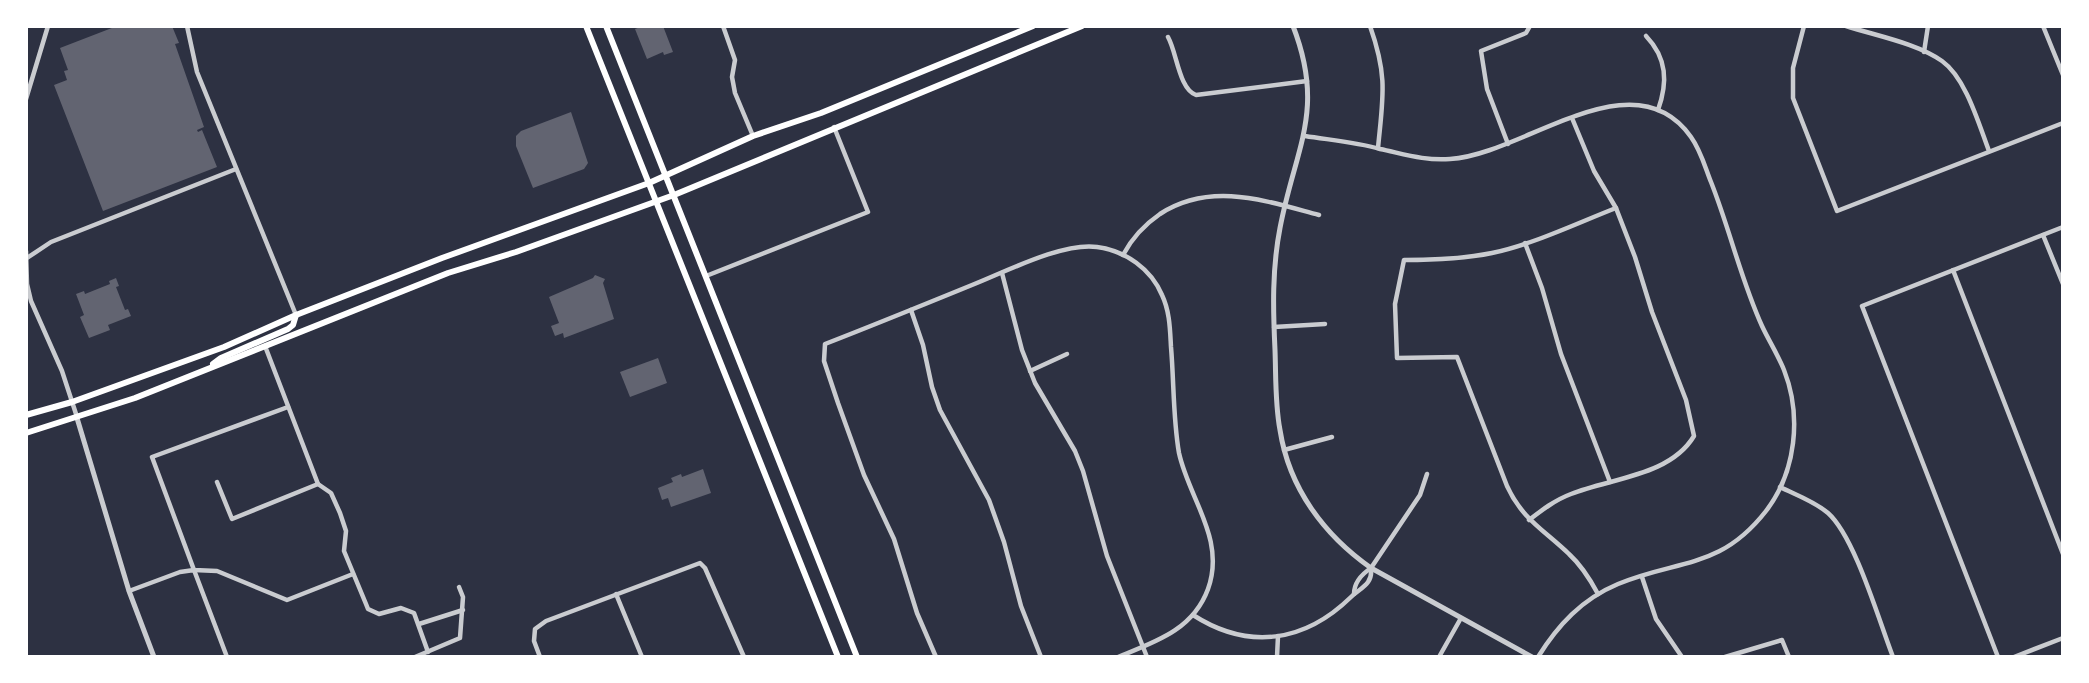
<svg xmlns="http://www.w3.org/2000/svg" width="2089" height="683" font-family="'Asap Condensed',sans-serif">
<rect width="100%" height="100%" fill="#2d3142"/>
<g fill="#626471">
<polygon points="117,26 172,26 179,43 175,44 204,127 197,130 198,132 202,130 217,167 103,211 54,85 67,80 64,71 68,70 60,48"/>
<polygon points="643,26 663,26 673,52 664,55 663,52 647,59 635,29"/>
<polygon points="571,112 588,163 584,169 533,188 516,146 516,136 521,131"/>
<polygon points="595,275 605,279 603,283 614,319 564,338 563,333 555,336 551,326 559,323 549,297 593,278"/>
<polygon points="116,278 119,286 116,287 125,310 128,309 131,316 108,325 110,330 89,338 80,317 84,315 76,294 84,291 85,294 110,284 109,281"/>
<polygon points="658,358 667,383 630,397 620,372"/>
<polygon points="703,469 711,493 671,507 668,498 662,500 658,488 673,482 671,478 681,474 682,477"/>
</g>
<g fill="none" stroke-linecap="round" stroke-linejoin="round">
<g stroke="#caccd0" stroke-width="4.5">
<polyline points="187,26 197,72 296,315"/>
<polyline points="723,26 735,60 732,77 735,93 753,136"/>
<path d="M1370,26C1388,77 1383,96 1378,148"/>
<polyline points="1804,26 1793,68 1793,98 1837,211 2063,123"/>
<path d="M1846,26C1877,36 1916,43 1942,61C1966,78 1979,125 1989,151"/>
<polyline points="2043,26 2063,75"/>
<path d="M1646,36C1667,58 1668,82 1658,110"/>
<path d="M1168,37C1177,53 1179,89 1196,95L1307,81"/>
<polyline points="1924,52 1928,26"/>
<polyline points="26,99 48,26"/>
<path d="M1305,136C1330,140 1356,142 1380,149C1404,154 1425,161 1450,159C1523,155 1633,55 1691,137C1701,151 1705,167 1711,182C1730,230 1741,280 1762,326C1769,341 1778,355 1784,370C1802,416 1796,472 1766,511C1720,570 1678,559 1618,584C1582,599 1558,625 1538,657"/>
<polyline points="1508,144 1487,89 1481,51 1526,33 1530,26"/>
<polyline points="2043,235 2063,284"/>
<polyline points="1525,243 1542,288 1561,354 1610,482"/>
<polyline points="26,251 27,284 31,301 62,371 77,417"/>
<path d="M1123,255C1132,238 1144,225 1160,214C1211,181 1266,201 1319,215"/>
<polyline points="27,258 51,242 236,169"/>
<polyline points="1953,270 2063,554"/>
<polyline points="1002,273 1022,350 1035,383 1075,451 1083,471 1107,556 1147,657"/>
<polyline points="706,276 868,212 834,127"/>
<polyline points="911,310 923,345 932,387 940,410 989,500 1004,542 1021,606 1041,657"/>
<polyline points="1274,327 1325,324"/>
<polyline points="265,346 318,484 331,493 340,513 346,531 344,551 366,604 368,609 379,614 401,608 414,613 428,652"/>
<polyline points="1030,371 1067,354"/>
<polyline points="288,407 152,457 194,570 217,571 287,600 353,574"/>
<polyline points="1284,450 1332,437"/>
<polyline points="217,482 232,519 318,484"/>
<path d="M1780,487C1796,495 1814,501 1828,513C1855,537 1879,621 1893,657"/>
<path d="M1529,520C1542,510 1555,500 1571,494C1611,478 1670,476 1694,436L1686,400L1652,312L1635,257L1616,208L1594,171L1572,118"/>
<polyline points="1642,577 1656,619 1682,657"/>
<polyline points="129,591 180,572 194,570 227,657"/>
<polyline points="616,594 642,657"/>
<path d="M1354,594C1354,582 1362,574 1371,568L1420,495L1427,474"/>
<path d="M1598,594C1590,579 1581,565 1569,554C1544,530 1522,519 1507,486L1457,357L1397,358L1395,304L1404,260C1434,260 1463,259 1492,253C1534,244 1575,224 1616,208"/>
<path d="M1193,615C1249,651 1305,642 1351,597C1360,588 1373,585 1371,568"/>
<polyline points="419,624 463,610"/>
<polyline points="415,657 460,638 463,597 459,587"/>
<polyline points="540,657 534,641 535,629 546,621 700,563 705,568 744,657"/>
<path d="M936,657L917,613L894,539L864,475L838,403L824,361L825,344C874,325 923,305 972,285C1005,272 1063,242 1097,247C1126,251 1151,269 1162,295C1170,312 1170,330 1171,347C1174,382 1173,419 1179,453C1189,499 1226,539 1208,589C1193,630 1155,642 1118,657"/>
<polyline points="1277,657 1278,636"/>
<polyline points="1439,657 1461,618"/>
<polyline points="1725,657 1782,640 1789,657"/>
<polyline points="1998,657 1862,306 2063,227"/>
<polyline points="2014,657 2063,638"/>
</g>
<g stroke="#caccd0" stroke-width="5">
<path d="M1293,26C1326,111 1295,148 1280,228C1272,269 1273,309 1275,350C1276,377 1275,404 1280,430C1289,488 1324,535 1371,568L1532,657"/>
<polyline points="77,418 129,591 154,657"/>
</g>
<g stroke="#fff" stroke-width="6">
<polyline points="213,364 221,358 288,329 293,325 296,315"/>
<polyline points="26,415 72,402 224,347 296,315 442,258 649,183 753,136 821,113 1033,26"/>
<polyline points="26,433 135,398 448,273 516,252 674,195 1082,26"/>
</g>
<g stroke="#fff" stroke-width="6">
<polyline points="586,26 838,657"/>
<polyline points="606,26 857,657"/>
</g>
</g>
<rect width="2089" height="683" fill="none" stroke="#ffffff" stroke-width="56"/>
</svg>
